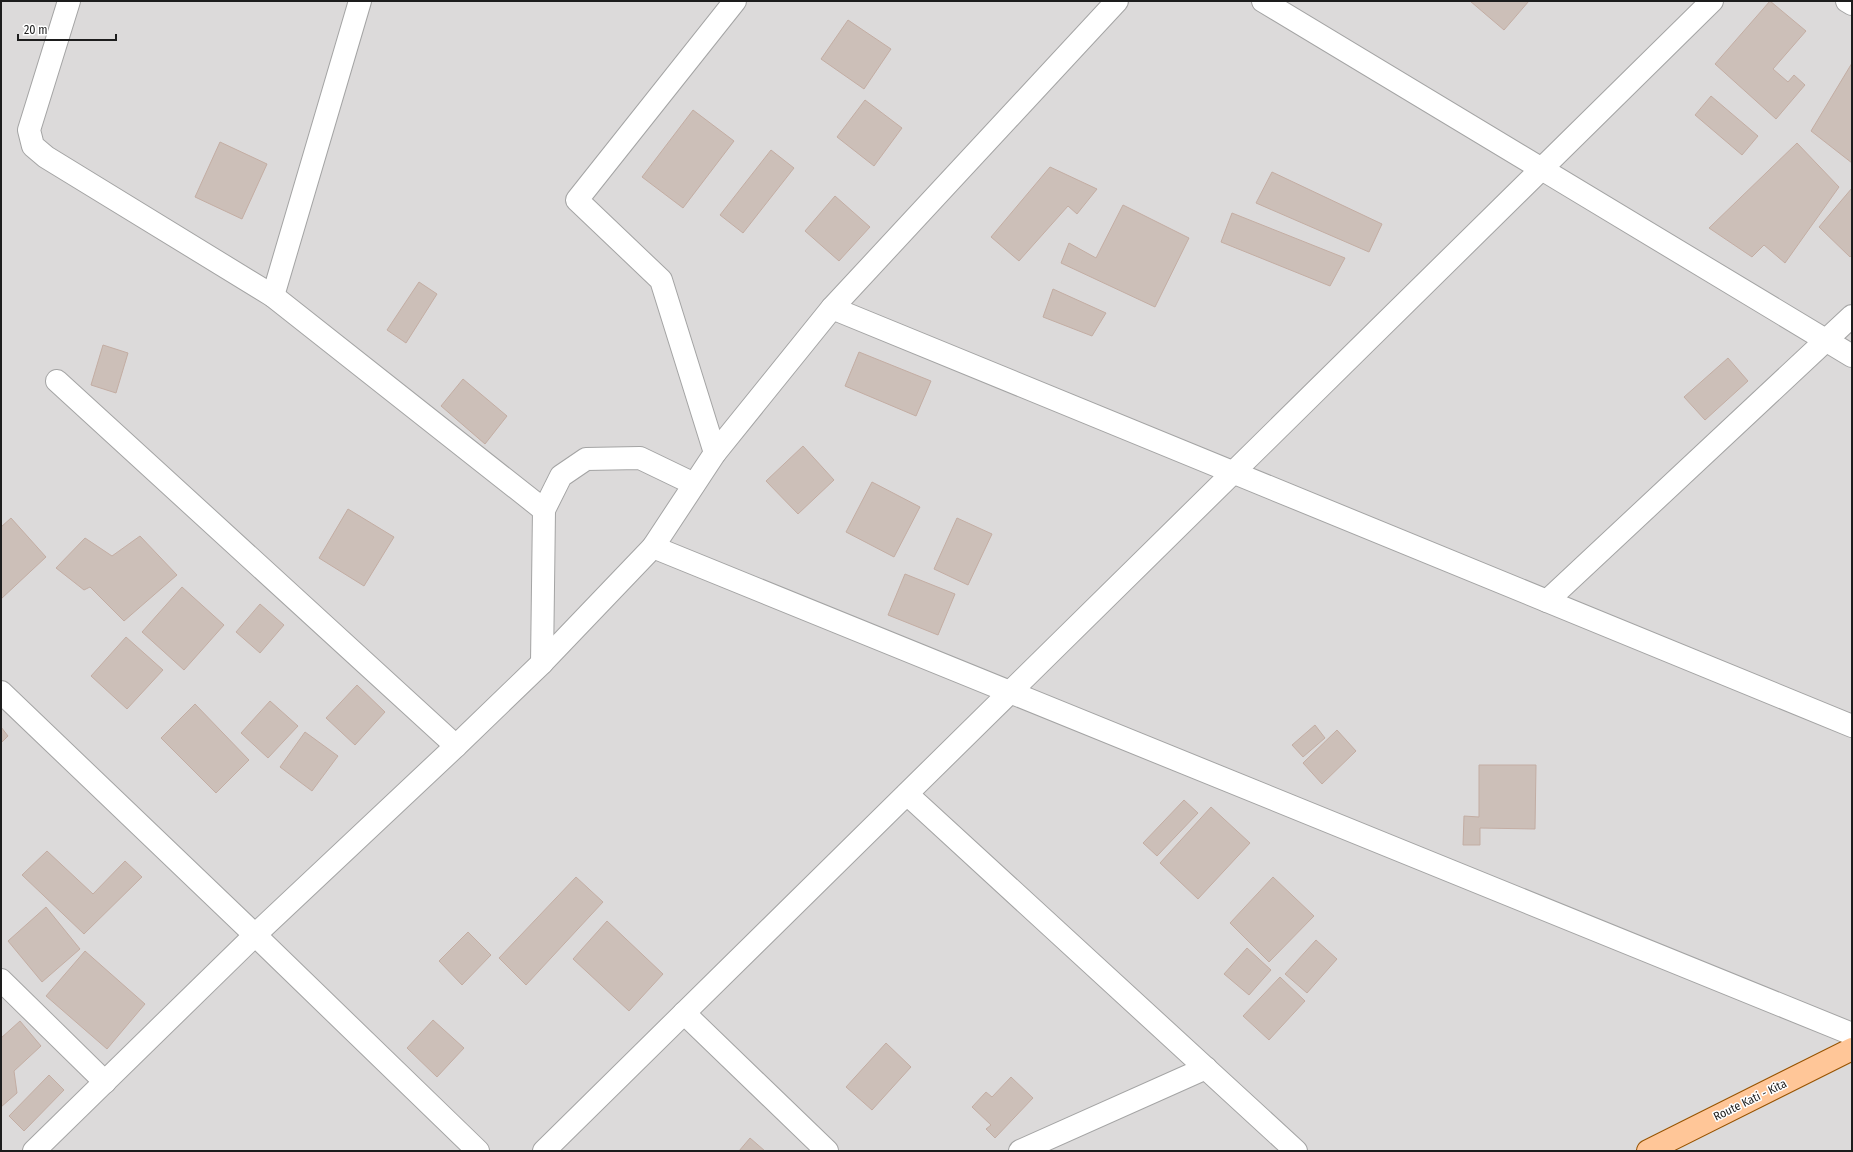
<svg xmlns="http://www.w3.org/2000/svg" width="1853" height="1152" font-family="'Fira Sans Condensed',sans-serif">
<rect width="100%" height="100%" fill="#f0e9e2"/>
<rect fill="#dcdada" x="1" y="1" width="1851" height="1150"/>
<g fill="#ccbfb8" stroke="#c3ada3">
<polygon points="1470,1 1529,1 1504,30"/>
<polygon points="1770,1 1806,31 1773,69 1788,82 1794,75 1805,85 1776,119 1715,64"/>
<polygon points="848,20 891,49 864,89 821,59"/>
<polygon points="1852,63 1852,163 1811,131"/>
<polygon points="1711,96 1758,136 1742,155 1695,115"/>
<polygon points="865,100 902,128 874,166 837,137"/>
<polygon points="693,110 734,141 683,208 642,177"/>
<polygon points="220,142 267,164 242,219 195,197"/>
<polygon points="1797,143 1839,187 1785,263 1764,245 1752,257 1709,228"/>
<polygon points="771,150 794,168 743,233 720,215"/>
<polygon points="1050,167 1097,189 1077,214 1068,206 1019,261 991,237"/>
<polygon points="1272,172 1382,224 1369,252 1256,203"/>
<polygon points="1852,188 1852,255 1850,257 1819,227"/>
<polygon points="835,196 870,227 839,261 805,231"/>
<polygon points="1123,205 1189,238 1155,307 1061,263 1069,243 1096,258"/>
<polygon points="1232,213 1345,258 1330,286 1221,242"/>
<polygon points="419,282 437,294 406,343 387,330"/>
<polygon points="1053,289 1106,313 1092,336 1043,317"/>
<polygon points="103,345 128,353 116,393 91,385"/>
<polygon points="859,352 931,381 916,416 845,386"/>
<polygon points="1728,358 1748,381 1705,420 1684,397"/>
<polygon points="463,379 507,416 485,444 441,406"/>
<polygon points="803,446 834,480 798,514 766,481"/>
<polygon points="872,482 920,507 894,557 846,532"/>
<polygon points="348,509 394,537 364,586 319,558"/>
<polygon points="11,518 46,557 1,599 1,527"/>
<polygon points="957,518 992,534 968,585 934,569"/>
<polygon points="140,536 177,575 124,621 90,587 84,590 56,568 85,538 112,556"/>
<polygon points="905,574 955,594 938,635 888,615"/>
<polygon points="182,587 224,625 184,670 142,632"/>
<polygon points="260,604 284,625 260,653 236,632"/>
<polygon points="126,637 163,670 127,709 91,676"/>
<polygon points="357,685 385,712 355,745 326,718"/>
<polygon points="270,701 298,726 268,758 241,733"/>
<polygon points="195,704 249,760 216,793 161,738"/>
<polygon points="1315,725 1325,738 1303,757 1292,745"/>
<polygon points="1,727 8,736 1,743"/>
<polygon points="1337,730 1356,751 1322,784 1303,763"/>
<polygon points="305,732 338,756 312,791 280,767"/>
<polygon points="1479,765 1536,765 1535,829 1480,828 1480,845 1463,845 1464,816 1479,817"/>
<polygon points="1184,800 1198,813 1157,856 1143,843"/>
<polygon points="1211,807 1250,843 1198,899 1160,863"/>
<polygon points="47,851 93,894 125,861 142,877 84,934 22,875"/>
<polygon points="576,877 603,902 526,985 499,958"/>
<polygon points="1273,877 1314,916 1269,962 1230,923"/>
<polygon points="46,907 80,949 42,982 8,941"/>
<polygon points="607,921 663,974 629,1011 573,959"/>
<polygon points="468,932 491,955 462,985 439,961"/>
<polygon points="1316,940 1337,959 1307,993 1285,974"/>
<polygon points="1247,948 1271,970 1249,995 1224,974"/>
<polygon points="85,951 145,1004 107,1049 46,996"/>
<polygon points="1280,977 1305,1001 1269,1040 1243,1016"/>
<polygon points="433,1020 464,1048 437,1077 407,1048"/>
<polygon points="20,1021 41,1046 14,1071 17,1093 1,1107 1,1038"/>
<polygon points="886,1043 911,1067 872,1110 846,1087"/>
<polygon points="49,1075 64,1090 24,1131 9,1116"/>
<polygon points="1011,1077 1033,1098 995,1138 986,1129 991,1125 972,1107 986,1092 992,1097"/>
<polygon points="750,1138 765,1151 739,1151"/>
</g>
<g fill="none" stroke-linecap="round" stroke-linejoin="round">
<defs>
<g id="minor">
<polyline points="69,1 29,130 33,146 46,157 273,296 544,510"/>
<polyline points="1263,1 1852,356"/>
<polyline points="1847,1 1852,4"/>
<polyline points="273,296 360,1"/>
<polyline points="832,308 1852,726"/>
<polyline points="57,381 456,746"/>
<polyline points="715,453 661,280 577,200 735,1"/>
<polyline points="653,547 1852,1034"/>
<polyline points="1547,601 1852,316"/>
<polyline points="542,663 544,510 561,476 586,459 640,458 694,484"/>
<polyline points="1,692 255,935 478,1151"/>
<polyline points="907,794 1296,1151"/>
<polyline points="1,980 105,1082"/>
<polyline points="684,1013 827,1151"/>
<polyline points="34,1151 255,935 456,746 542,663 653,547 715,453 832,308 1117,1"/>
<polyline points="544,1151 1712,1"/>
<polyline points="1020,1151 1206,1068"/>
</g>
<polyline id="major" points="1648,1151 1852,1049"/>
</defs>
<use href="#minor" stroke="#a4a4a4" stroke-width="24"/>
<use href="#major" stroke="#975300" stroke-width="24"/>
<use href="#minor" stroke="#fff" stroke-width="22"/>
<use href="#major" stroke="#ffc698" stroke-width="22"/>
</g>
<g text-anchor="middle" stroke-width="3" stroke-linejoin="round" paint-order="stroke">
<g font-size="12" fill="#1d1d1d" stroke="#fff">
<text transform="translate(1750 1100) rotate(-26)" y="4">Route Kati - Kita</text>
</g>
</g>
<rect width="1853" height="1152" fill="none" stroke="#1d1d1d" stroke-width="4"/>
<path d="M18 34v6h98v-6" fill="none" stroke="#1d1d1d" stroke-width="2"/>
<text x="24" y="34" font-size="12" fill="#1d1d1d" stroke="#ffffff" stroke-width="3" paint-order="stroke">20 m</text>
</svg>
